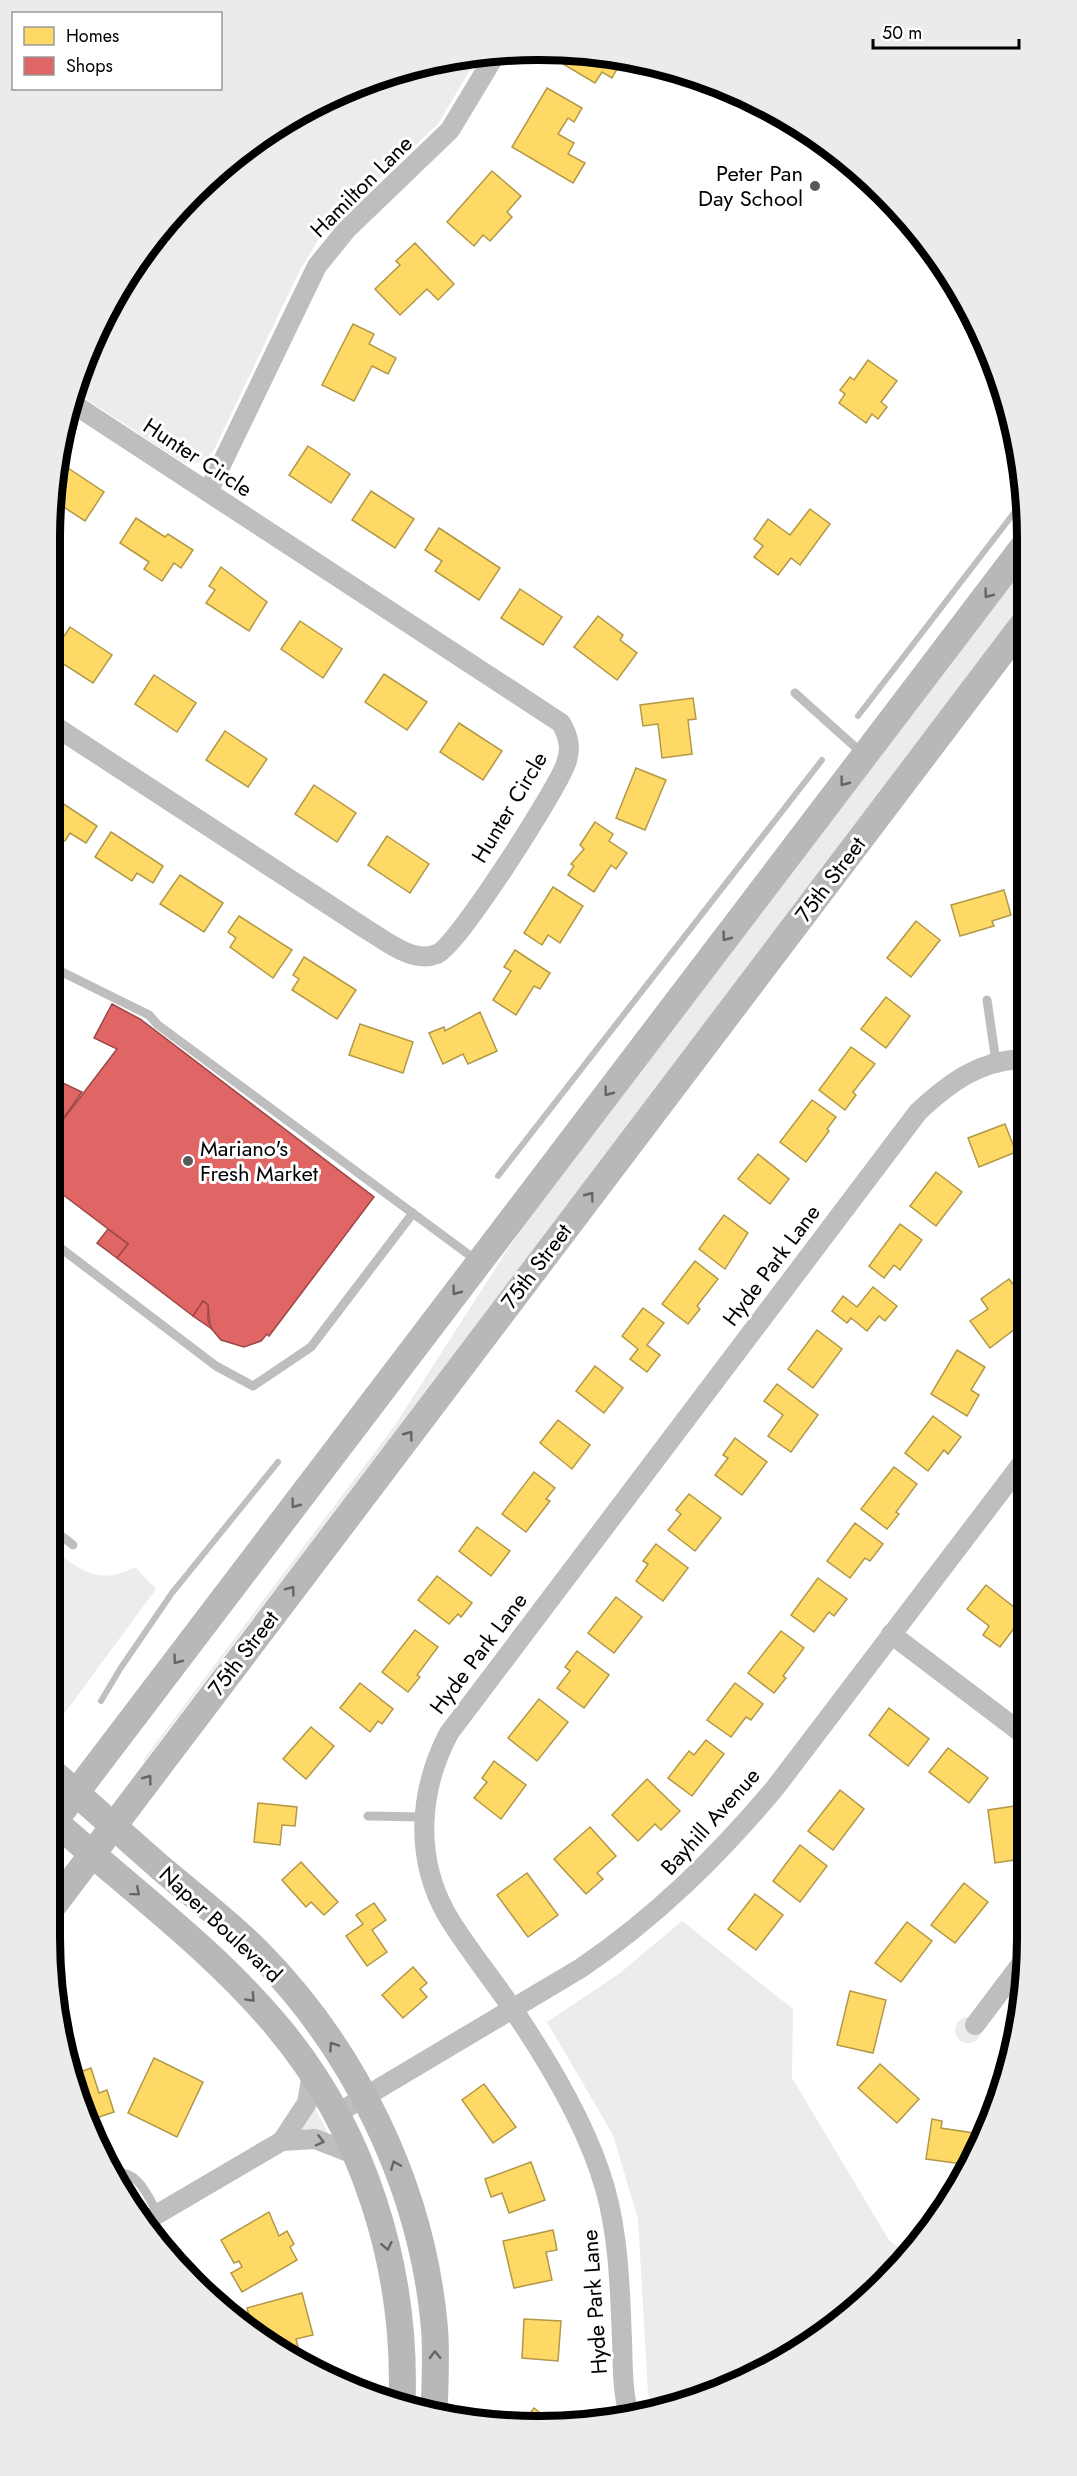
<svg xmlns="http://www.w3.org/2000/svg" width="1077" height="2476" font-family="Jost,sans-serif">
<rect width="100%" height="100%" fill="#fff"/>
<g fill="#ececec">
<path d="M479,55L438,124L344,211L318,240L299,272L215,448C207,460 198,466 184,463L74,391L76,381L115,294L171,216L241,150L323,100L412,66Z"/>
<polygon points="1024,568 1024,602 144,1762 143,1760 393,1428 533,1210"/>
<path d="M50,1547C79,1569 98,1587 135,1567L156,1589L64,1714L61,1724H50Z"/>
<polygon points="682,1921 793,2009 792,2078 889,2240 909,2256 783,2361 653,2410 648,2393 638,2219 613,2135 547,2022 620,1973"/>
<circle cx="968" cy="2030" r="13"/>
<polygon points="315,2108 328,2133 328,2134 301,2130"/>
</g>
<g fill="#ffd966" stroke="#b29847" stroke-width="1.5">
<polygon points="570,53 603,54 622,60 612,78 602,72 595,83 563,64"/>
<polygon points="547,88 582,108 574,122 568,118 558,134 574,143 568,154 585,163 573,183 512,147"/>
<polygon points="492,171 521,196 507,212 512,217 490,241 483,235 474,246 447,222"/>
<polygon points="415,243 454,284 438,300 427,289 400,315 375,289 400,265 396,261"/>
<polygon points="353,324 374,334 369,344 396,358 388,374 372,366 354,401 322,385"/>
<polygon points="868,360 897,381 881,402 887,407 878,419 872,414 866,423 839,403 845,394 840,390 850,377 854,380"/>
<polygon points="308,446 350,474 331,503 289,475"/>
<polygon points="62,464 104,492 85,521 56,502"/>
<polygon points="371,491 414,519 395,548 352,520"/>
<polygon points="810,509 830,524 800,565 791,558 778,575 754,557 763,546 754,539 768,519 790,535"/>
<polygon points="136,518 165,537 168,534 193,550 181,568 174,563 162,581 144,569 149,562 120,543"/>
<polygon points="439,528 500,568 479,600 435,571 442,561 425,550"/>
<polygon points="221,567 267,602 249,631 206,603 215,590 209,586"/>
<polygon points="520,589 562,617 543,645 501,618"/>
<polygon points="598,616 623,635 620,640 637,653 617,680 574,647"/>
<polygon points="300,621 342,649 323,678 281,649"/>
<polygon points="70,627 112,655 93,683 51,656"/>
<polygon points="384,674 427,702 407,730 365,702"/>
<polygon points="154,675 196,703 177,732 135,704"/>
<polygon points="693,698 696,719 688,720 692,754 662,758 658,724 643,726 640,705"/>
<polygon points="459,723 502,751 483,780 440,752"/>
<polygon points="225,731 267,759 248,787 206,760"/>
<polygon points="636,768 666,780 645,830 616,818"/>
<polygon points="314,785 356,813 337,842 295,814"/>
<polygon points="50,795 97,826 86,843 70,833 65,841 50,831"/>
<polygon points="595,822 613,834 609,841 627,853 616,869 611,865 594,892 568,875 574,866 571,864 584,849 580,845"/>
<polygon points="111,832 163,866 153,883 137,873 132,881 95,857"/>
<polygon points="387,836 429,864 410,893 368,865"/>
<polygon points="180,875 223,903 204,932 160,904"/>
<polygon points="553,887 583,906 560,943 548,935 542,945 524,933"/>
<polygon points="1004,890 1011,915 992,921 994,926 960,936 951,905"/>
<polygon points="239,916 292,950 273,978 230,947 236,938 228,932"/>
<polygon points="916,921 940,940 911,977 887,958"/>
<polygon points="515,950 550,973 540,989 534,986 516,1015 493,1000 511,971 504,967"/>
<polygon points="304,957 356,990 337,1019 292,990 299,979 293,975"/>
<polygon points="886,997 910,1016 886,1048 861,1029"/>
<polygon points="480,1012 497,1051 468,1064 463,1054 443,1064 429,1033 444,1027 445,1031"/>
<polygon points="360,1024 413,1042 403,1073 349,1055"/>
<polygon points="851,1047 875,1064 853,1092 856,1095 845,1110 819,1090"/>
<polygon points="812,1100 836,1117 827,1129 829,1131 806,1162 780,1142"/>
<polygon points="1005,1124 1016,1152 979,1167 968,1138"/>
<polygon points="758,1154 789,1179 770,1204 738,1179"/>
<polygon points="936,1172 962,1192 936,1226 910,1206"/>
<polygon points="724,1215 748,1233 725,1269 699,1249"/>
<polygon points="900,1224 922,1240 900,1270 894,1265 884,1278 869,1266"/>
<polygon points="695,1261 718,1279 697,1306 700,1309 688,1324 662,1304"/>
<polygon points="1009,1279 1026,1301 1026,1331 1020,1335 1015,1329 990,1348 970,1321 988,1309 981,1299"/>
<polygon points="873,1287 897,1306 885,1321 879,1316 867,1331 851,1318 847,1323 832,1311 843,1296 857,1307"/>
<polygon points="643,1308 664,1323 647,1345 660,1355 647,1372 630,1359 638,1349 622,1336"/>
<polygon points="817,1330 842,1349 813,1388 788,1369"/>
<polygon points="957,1350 985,1367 971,1390 979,1395 967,1416 931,1394"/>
<polygon points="595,1366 623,1388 604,1413 576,1391"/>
<polygon points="777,1384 818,1415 791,1452 768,1436 783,1415 764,1401"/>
<polygon points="933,1416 961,1437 948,1454 944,1450 928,1471 905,1453"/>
<polygon points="558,1420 590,1445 572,1469 540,1443"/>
<polygon points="735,1438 767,1462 742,1495 715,1475 728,1458 723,1455"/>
<polygon points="894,1467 917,1484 896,1512 899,1514 887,1529 861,1509"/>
<polygon points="534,1472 555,1488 546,1499 550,1501 526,1532 502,1514"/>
<polygon points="689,1494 721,1518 695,1551 668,1530 681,1514 676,1510"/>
<polygon points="855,1523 883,1544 870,1561 865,1558 850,1578 827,1561"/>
<polygon points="477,1527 510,1551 491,1576 459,1551"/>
<polygon points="656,1544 688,1568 663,1601 636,1581 648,1564 643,1561"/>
<polygon points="437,1576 472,1603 461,1617 458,1614 449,1624 418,1600"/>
<polygon points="818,1578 847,1599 834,1616 829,1612 814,1632 791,1615"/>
<polygon points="986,1585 1024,1615 1000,1647 983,1635 989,1626 967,1609"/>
<polygon points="616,1597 642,1617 614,1653 588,1633"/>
<polygon points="415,1630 438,1647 417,1675 420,1677 408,1692 382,1672"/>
<polygon points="781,1631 804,1648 783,1676 786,1678 774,1693 748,1673"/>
<polygon points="1027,1642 1027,1666 1015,1657"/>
<polygon points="577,1651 609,1675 584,1708 557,1688 570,1671 565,1667"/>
<polygon points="360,1683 393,1709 382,1724 378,1721 370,1732 340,1708"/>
<polygon points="735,1683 763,1704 751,1720 746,1717 731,1737 707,1720"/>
<polygon points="539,1699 568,1722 537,1761 508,1738"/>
<polygon points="889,1708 929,1739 908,1766 869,1735"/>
<polygon points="311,1727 334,1746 306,1779 283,1759"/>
<polygon points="706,1740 724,1754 692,1796 668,1778 689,1751 694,1755"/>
<polygon points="948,1748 988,1778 969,1803 929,1772"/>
<polygon points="494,1761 526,1785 501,1819 474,1798 487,1782 482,1778"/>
<polygon points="647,1779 680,1811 661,1830 655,1824 638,1841 612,1815"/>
<polygon points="840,1790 864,1809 833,1850 808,1831"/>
<polygon points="258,1803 297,1807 295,1826 282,1825 280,1845 254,1842"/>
<polygon points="1022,1805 1027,1858 995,1863 988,1810"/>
<polygon points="590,1827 616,1856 597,1873 603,1879 586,1894 554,1859"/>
<polygon points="800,1845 827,1866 800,1902 773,1881"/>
<polygon points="301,1862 338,1902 324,1915 311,1902 306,1907 282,1880"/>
<polygon points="527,1873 558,1915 528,1937 497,1895"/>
<polygon points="964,1883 988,1902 955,1943 931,1925"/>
<polygon points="755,1894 783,1915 756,1950 728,1929"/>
<polygon points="374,1903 386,1920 372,1930 387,1952 367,1966 346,1936 363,1924 356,1915"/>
<polygon points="907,1922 932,1941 901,1982 875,1963"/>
<polygon points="413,1967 427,1983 420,1989 427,1997 403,2018 382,1995"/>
<polygon points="850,1991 886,2000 873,2053 837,2045"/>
<polygon points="154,2058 203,2082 177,2137 128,2113"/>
<polygon points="880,2064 919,2099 897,2123 858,2088"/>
<polygon points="91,2068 99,2093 107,2090 114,2112 87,2121 76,2095 72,2075"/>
<polygon points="484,2084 516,2127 493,2143 462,2100"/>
<polygon points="932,2119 942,2121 941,2128 980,2134 978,2147 970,2165 926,2159"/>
<polygon points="531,2162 545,2200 509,2213 502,2193 491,2197 485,2179"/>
<polygon points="269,2212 279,2236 287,2231 294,2244 290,2247 297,2260 242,2292 231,2273 242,2267 239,2261 234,2263 221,2240"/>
<polygon points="553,2230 557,2250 546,2252 552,2280 514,2288 503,2241"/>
<polygon points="302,2293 313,2335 296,2339 299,2351 286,2355 252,2327 247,2308"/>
<polygon points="524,2319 561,2321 558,2361 522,2358"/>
<polygon points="534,2408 556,2425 521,2425"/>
</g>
<g fill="#e06666" stroke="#9d4747" stroke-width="1.5">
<polygon points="112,1004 140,1019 374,1197 269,1336 267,1334 261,1341 244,1347 221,1340 210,1327 208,1305 203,1301 193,1316 117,1258 128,1244 50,1185 50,1137 117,1049 94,1038"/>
<polygon points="50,1077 82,1092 50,1137"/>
<polygon points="108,1229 128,1244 117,1258 97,1243"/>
<polygon points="203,1301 208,1305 208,1320 212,1329 193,1316"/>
</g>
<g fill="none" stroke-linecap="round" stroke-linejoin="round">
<g stroke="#bfbfbf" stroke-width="6">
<polyline points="858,716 1017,509"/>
<polyline points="498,1176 822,760"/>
<polyline points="101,1701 120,1669 172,1593 278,1462"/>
</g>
<g stroke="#bebebe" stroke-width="9">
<polyline points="795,693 863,754"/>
<polyline points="50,966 149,1015 158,1025 476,1260"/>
<polyline points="987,1000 996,1062"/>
<polyline points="50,1240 216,1366 253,1386 311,1347 413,1213"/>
<polyline points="50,1527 73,1545"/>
<polyline points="368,1816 423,1817"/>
<path d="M111,2173C137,2167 148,2196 158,2214"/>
</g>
<g stroke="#bebebe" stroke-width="20">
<polyline points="208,492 317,266 347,229 450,130 497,52"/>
<path d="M50,723L366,929C386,941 413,964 437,954C457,947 555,792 565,766C572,750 569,737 561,723L72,403"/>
<polyline points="891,1634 1027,1737"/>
<polyline points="975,2025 1024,1960"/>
<path d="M336,2114L581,1968C656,1917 717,1857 775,1788L1026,1458"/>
<polyline points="282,2141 307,2103 312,2074"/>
<polyline points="144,2222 282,2141 315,2139 356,2155"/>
<path d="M630,2417C622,2393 623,2367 622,2341C620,2290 619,2238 605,2188C587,2125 549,2062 512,2008C491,1977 466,1947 447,1915C414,1857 419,1790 449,1733L918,1112C949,1083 981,1059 1025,1059"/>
</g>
<g stroke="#b8b8b8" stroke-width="27">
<path d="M50,1770C87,1802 124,1836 162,1869C194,1896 228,1922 258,1952C355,2050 421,2186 434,2323C437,2352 435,2384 434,2413"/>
<path d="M50,1817C126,1886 211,1947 277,2026C364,2129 407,2268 402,2402"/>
<polyline points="50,1827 1023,547"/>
<polyline points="50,1910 1024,623"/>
</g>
</g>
<defs><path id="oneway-chevron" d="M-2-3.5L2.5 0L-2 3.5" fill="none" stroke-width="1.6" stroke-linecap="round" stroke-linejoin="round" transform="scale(1.5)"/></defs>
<g stroke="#656565">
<use href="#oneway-chevron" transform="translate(988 594) rotate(127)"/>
<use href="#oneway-chevron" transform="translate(844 782) rotate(127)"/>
<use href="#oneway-chevron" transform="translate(726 937) rotate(127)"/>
<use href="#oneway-chevron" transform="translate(608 1092) rotate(127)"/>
<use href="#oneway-chevron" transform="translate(590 1196) rotate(-53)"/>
<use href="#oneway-chevron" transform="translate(456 1291) rotate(127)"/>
<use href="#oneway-chevron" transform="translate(409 1435) rotate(-53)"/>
<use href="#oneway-chevron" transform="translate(295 1504) rotate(127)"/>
<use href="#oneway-chevron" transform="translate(291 1590) rotate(-53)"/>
<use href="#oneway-chevron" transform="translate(177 1660) rotate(127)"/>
<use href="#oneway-chevron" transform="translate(148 1779) rotate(-53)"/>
<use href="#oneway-chevron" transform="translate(136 1892) rotate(40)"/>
<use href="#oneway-chevron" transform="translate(251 1998) rotate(47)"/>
<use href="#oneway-chevron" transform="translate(333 2046) rotate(-124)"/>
<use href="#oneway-chevron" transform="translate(395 2165) rotate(-112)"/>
<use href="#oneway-chevron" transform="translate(387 2246) rotate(78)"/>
<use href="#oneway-chevron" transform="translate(435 2355) rotate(-91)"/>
</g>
<use stroke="#686868" href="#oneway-chevron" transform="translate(320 2141) rotate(14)"/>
<g fill="#595959" stroke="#fff" stroke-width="2">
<circle cx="815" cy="186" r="6"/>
<circle cx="188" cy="1161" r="6"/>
</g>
<g text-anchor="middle" stroke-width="6" stroke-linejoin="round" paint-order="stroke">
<g font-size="22" fill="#000" stroke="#fff" text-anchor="end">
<text x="803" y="181">Peter Pan<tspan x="803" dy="25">Day School</tspan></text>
<text x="200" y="1156" text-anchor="start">Mariano's<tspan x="200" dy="25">Fresh Market</tspan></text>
</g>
<g font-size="22" fill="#000" stroke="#fff">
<text transform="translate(361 186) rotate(-45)" y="8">Hamilton Lane</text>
<text transform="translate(198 457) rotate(33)" y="8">Hunter Circle</text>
<text transform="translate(509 807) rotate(-59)" y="8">Hunter Circle</text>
<text transform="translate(830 879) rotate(-53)" y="8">75th Street</text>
<text transform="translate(771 1265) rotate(-53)" y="8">Hyde Park Lane</text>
<text transform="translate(536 1266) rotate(-53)" y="8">75th Street</text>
<text transform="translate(243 1653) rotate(-53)" y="8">75th Street</text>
<text transform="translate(478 1653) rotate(-53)" y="8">Hyde Park Lane</text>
<text transform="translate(710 1821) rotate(-48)" y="8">Bayhill Avenue</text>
<text transform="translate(221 1924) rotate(43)" y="8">Naper Boulevard</text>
<text transform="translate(594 2302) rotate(-94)" y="8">Hyde Park Lane</text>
</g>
</g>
<path d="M0 0H1077V2476H0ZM538 60H539A478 478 0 0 1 1017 538V1938A478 478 0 0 1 539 2416H538A478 478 0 0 1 60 1938V538A478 478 0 0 1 538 60Z" fill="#ebebeb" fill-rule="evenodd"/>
<path fill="none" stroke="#000" stroke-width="8" d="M538 60H539A478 478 0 0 1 1017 538V1938A478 478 0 0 1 539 2416H538A478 478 0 0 1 60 1938V538A478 478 0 0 1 538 60Z"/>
<rect x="12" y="12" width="210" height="78" fill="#ffffff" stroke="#999999" stroke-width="1.5"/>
<rect x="24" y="27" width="30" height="18" fill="#ffd966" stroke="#999999" stroke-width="1.5"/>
<text x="66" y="42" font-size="18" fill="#000000">Homes</text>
<rect x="24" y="57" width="30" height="18" fill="#e06666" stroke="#999999" stroke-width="1.5"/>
<text x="66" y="72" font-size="18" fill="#000000">Shops</text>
<path d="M873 39v9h146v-9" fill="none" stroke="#000000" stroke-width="3"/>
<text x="882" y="39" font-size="18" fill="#000000" stroke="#ffffff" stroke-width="4.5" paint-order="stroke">50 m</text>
</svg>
